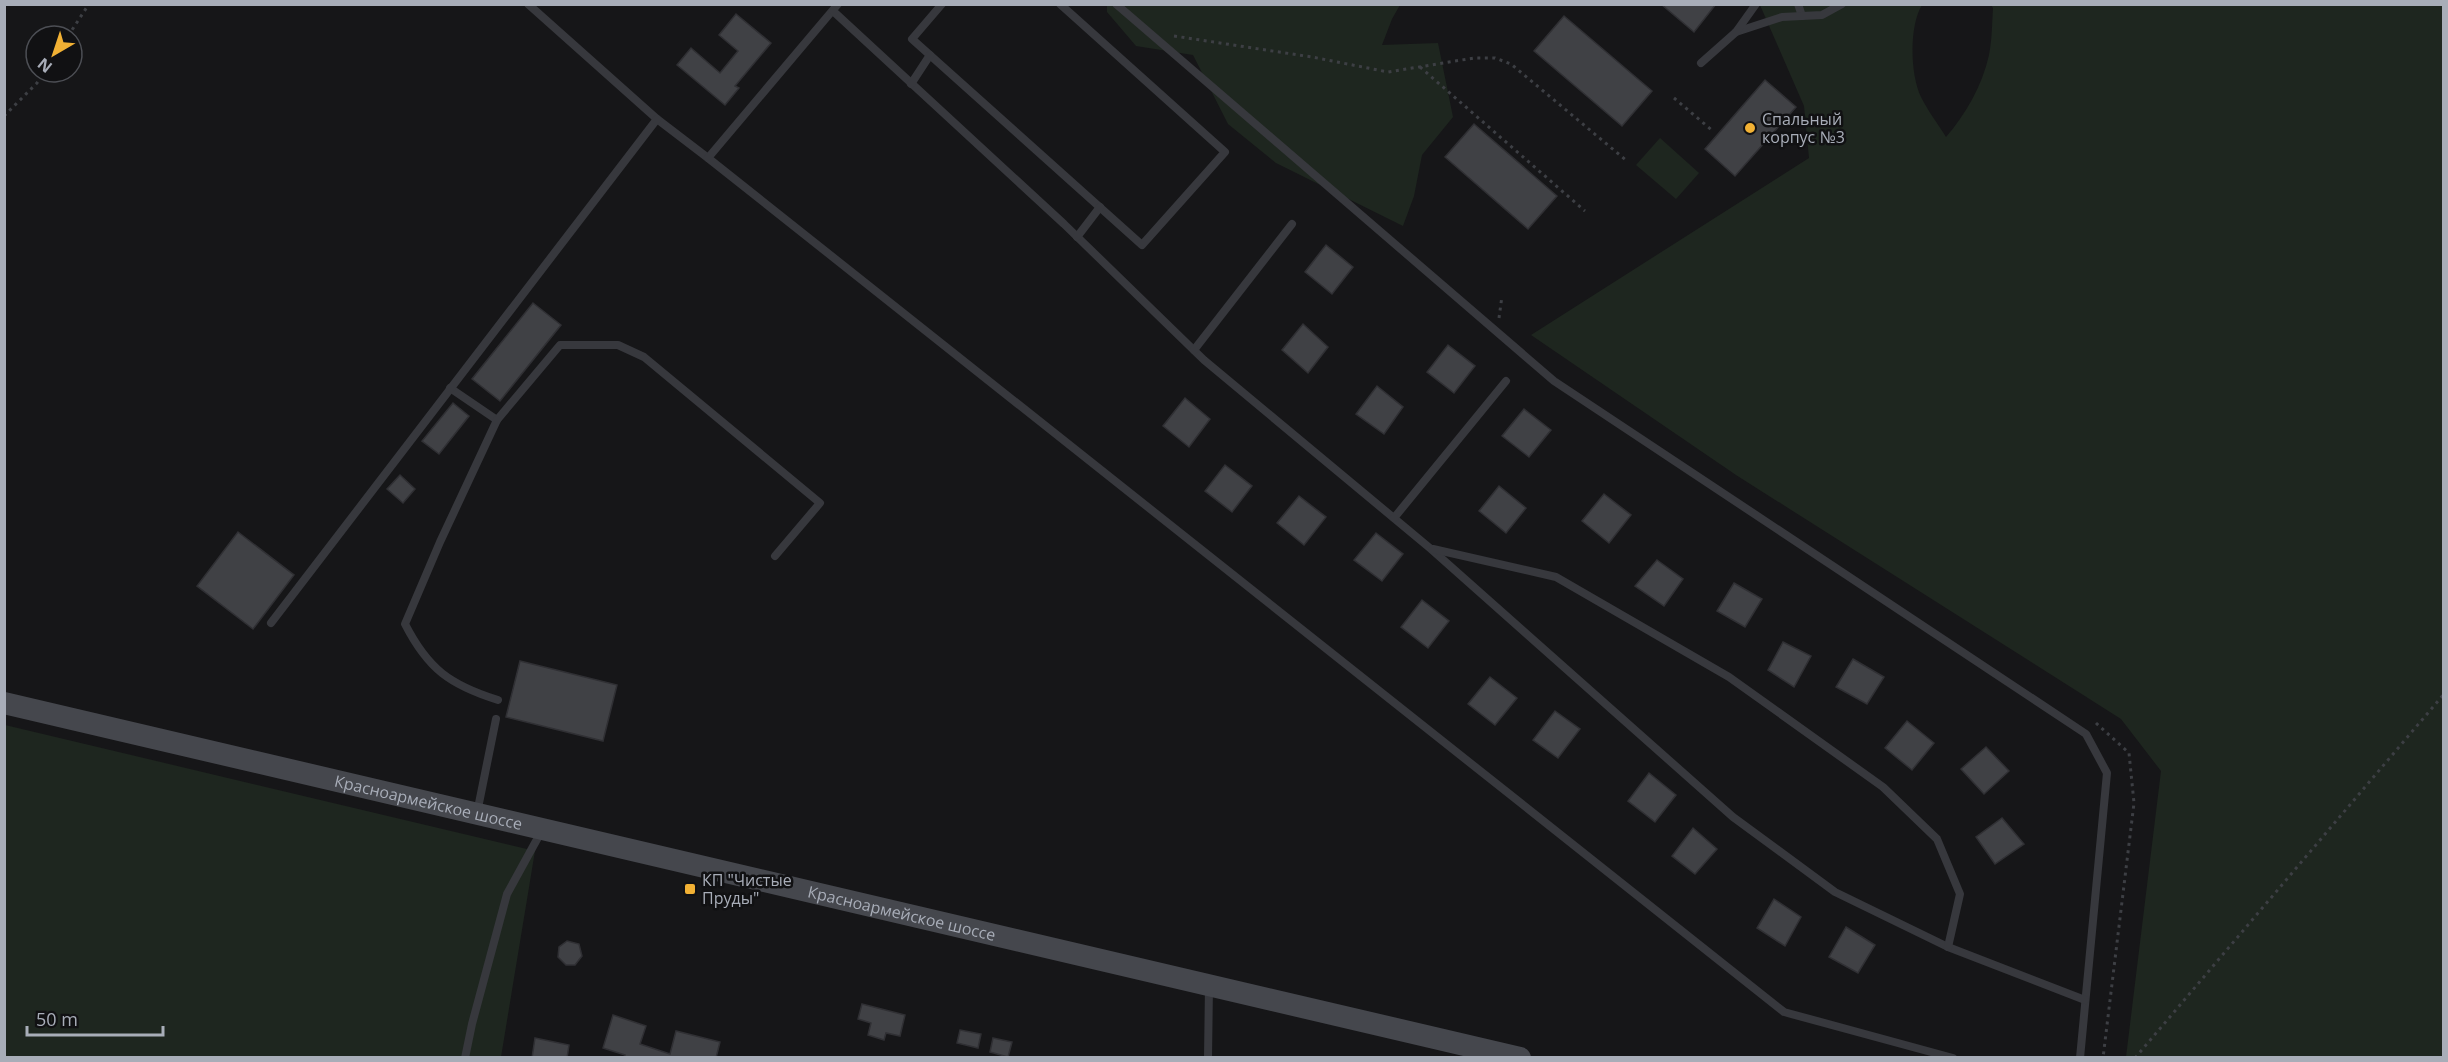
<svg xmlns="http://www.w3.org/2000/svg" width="2448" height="1062" font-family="'Open Sans',sans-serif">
<rect width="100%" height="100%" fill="#161618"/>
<g fill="#1e261f">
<polygon points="1107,4 1400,5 1392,19 1382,45 1438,43 1453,117 1422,155 1414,196 1403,226 1276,163 1228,124 1193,55 1136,46 1107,12"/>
<path d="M1760,5H1922C1909,26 1910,74 1921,97C1928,111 1938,124 1946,137C1966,114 1982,86 1989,55C1992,40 1992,24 1993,8L1991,5H2443V1057H2126L2161,771L2121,719L1736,475L1531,335L1809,158L1804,106Z"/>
<polygon points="1660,138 1699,173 1676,199 1636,165"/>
<polygon points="5,725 535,851 501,1057 5,1058"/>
</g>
<g fill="#404145" stroke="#303034" stroke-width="1.5">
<polygon points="1661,4 1716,4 1694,32"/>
<polygon points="736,14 771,43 735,86 739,88 725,105 677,65 691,48 720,73 738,51 719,35"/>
<polygon points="1564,16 1652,91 1622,126 1534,51"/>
<polygon points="1765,80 1796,107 1735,176 1705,149"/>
<polygon points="1474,124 1557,196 1528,229 1445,157"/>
<polygon points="1326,245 1353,267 1332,294 1305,272"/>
<polygon points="533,303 561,325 500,401 472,379"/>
<polygon points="1303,324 1328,347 1308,373 1282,350"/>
<polygon points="1448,345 1475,366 1454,393 1427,372"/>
<polygon points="1377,386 1403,407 1384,434 1356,414"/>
<polygon points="1185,398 1210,419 1189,447 1163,426"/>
<polygon points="453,403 469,416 439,454 422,441"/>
<polygon points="1524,409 1551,430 1529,457 1502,436"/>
<polygon points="1225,465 1252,486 1232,512 1205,491"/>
<polygon points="400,475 415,489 403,503 387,489"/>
<polygon points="1499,486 1526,508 1506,533 1479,511"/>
<polygon points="1604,494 1631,515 1609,543 1582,521"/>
<polygon points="1299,496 1326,517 1304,545 1277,523"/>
<polygon points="238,532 294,575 253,629 197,586"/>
<polygon points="1376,533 1403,554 1382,581 1354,560"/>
<polygon points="1657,560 1683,579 1664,606 1635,586"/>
<polygon points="1734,583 1762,599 1745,627 1717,611"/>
<polygon points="1422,600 1449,621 1428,648 1401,627"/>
<polygon points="1783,642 1811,656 1794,687 1768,670"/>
<polygon points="1853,659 1884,677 1867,704 1836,687"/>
<polygon points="520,661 617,685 603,741 506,717"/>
<polygon points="1490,677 1517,698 1495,725 1468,704"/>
<polygon points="1555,711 1580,729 1558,758 1533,740"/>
<polygon points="1907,721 1934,743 1912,770 1885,748"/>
<polygon points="1986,747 2009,771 1984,794 1961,769"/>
<polygon points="1649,773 1676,795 1655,822 1628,801"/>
<polygon points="2002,818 2024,844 1995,864 1976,837"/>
<polygon points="1693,828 1717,849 1695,874 1672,856"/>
<polygon points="1774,899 1801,917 1785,946 1757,928"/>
<polygon points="1846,927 1875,945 1858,973 1829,957"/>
<polygon points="567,941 579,944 582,956 575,965 566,965 558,957 559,947"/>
<polygon points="862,1004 905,1015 900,1036 886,1033 884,1040 868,1035 871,1023 858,1019"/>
<polygon points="613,1015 646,1026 640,1044 670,1054 676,1031 720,1042 716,1058 624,1058 625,1055 603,1048"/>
<polygon points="960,1030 981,1034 978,1048 957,1043"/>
<polygon points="535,1038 569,1045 567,1058 532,1058"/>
<polygon points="993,1038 1012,1042 1008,1057 990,1052"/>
</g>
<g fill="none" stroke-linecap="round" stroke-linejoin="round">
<g stroke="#3d3f44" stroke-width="3" stroke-dasharray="3 4.5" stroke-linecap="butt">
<polyline points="68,36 89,4"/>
<polyline points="1174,36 1312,57 1388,72 1474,58 1495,58 1511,64 1627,161"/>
<polyline points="1420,67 1585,211"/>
<polyline points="1674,98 1714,132"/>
<polyline points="4,116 37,83 44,72"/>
<polyline points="1499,318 1502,296"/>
<polyline points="2096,723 2129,753 2134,803 2103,1058"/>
<polyline points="2135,1058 2444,694"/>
</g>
<g stroke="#37383d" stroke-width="8">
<polyline points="528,4 657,119 708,158"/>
<polyline points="838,4 708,158 1784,1012 1953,1058"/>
<polyline points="942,4 912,39 1142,245 1225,152 1060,4"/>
<polyline points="1116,4 1554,381 2086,734 2107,773 2080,1058"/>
<polyline points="1798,4 1802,16"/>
<polyline points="833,11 1064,224 1204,360 1431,549 1733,817 1835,892 1948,947 2085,1000"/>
<polyline points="1736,32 1782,17 1822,15 1842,4"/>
<polyline points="1701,63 1736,32 1756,4"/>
<polyline points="911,84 930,55"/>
<polyline points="1077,237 1100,207"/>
<polyline points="1194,350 1292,224"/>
<polyline points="450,388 497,420"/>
<polyline points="1394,518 1506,381"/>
<polyline points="1433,549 1556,577 1729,677 1883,787 1937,839 1960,894 1948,947"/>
<polyline points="271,623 657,119"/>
<path d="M498,700C450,685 428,669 405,624L440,542L497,420L560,345H618L644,357L820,503L775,556"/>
<polyline points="477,813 496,719"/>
<polyline points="465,1058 472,1024 507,894 541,832"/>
<polyline points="1208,1058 1209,986"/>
</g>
<path stroke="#45474d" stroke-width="22" id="s1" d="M4,703L1520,1058"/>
</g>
<g fill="#f2b134" stroke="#111113" stroke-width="2">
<circle cx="1750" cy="128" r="6"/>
<rect x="684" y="883" width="12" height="12" rx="3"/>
</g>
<g text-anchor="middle" stroke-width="5" stroke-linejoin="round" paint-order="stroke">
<g font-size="16" fill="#a8adb8" stroke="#111113" text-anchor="start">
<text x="1762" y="125">Спальный<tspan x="1762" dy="18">корпус №3</tspan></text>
<text x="702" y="886">КП "Чистые<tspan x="702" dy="18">Пруды"</tspan></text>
</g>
<g font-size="16" fill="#a8adb8" stroke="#111113">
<text dy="6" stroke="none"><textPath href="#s1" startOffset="436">Красноармейское шоссе</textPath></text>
<text dy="6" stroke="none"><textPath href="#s1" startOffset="922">Красноармейское шоссе</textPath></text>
</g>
</g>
<rect width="2448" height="1062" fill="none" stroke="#a8adb8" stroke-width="12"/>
<g transform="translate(54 54) rotate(219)"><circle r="28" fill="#111113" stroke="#4d4f55" stroke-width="1.5"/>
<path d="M0-4.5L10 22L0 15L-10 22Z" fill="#f2b134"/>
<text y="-9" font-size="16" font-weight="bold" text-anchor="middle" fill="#a8adb8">N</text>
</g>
<path d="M27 1026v9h136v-9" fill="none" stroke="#a8adb8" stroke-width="3"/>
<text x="36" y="1026" font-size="18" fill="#a8adb8" stroke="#111113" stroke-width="4.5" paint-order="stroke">50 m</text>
</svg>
